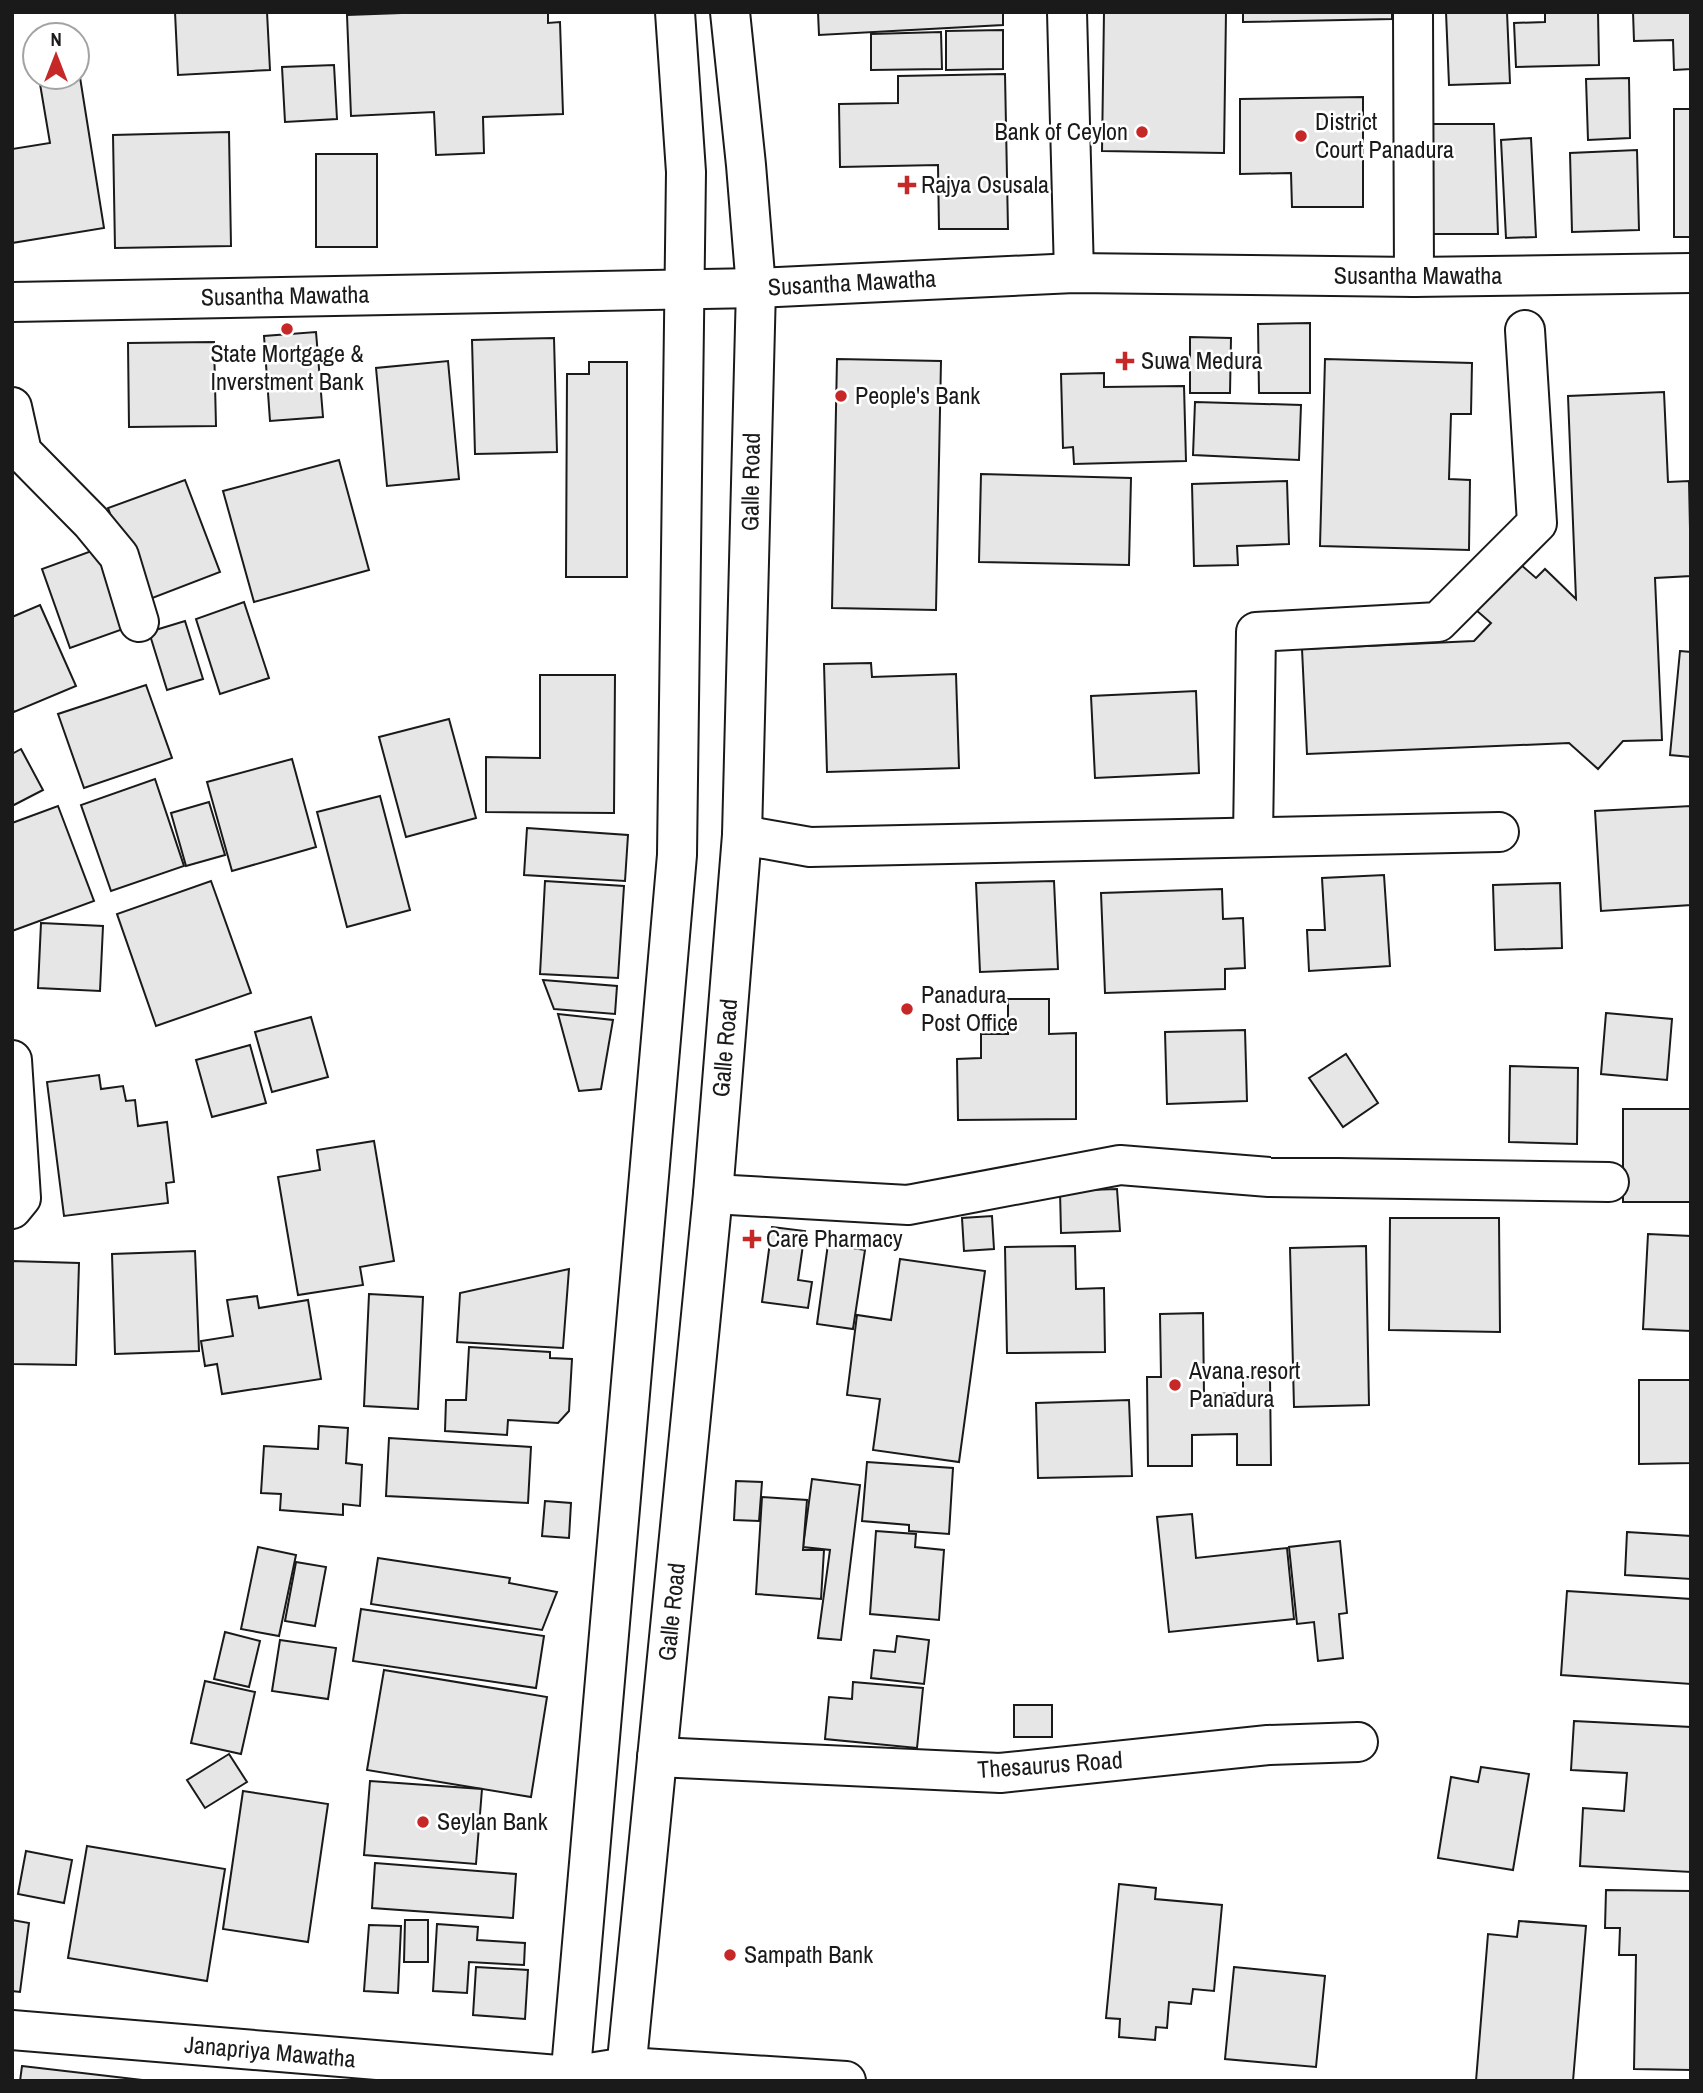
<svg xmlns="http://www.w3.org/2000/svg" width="1703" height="2093" font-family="'Archivo Narrow',sans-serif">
<rect width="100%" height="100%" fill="#fff"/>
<g fill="#e6e6e6" stroke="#1a1a1a" stroke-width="2">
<polygon points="175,12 267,12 270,70 178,75"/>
<polygon points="429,12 548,12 548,23 560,22 563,114 483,117 484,153 436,155 434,112 351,116 347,15"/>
<polygon points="818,12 1003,12 1003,25 819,35"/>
<polygon points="1104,12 1226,12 1224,153 1102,151"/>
<polygon points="1243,12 1392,12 1392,19 1243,22"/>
<polygon points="1446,12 1507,12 1510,83 1449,85"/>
<polygon points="1545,12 1598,12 1599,65 1516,67 1514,23 1545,22"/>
<polygon points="1633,12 1691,12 1691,69 1674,70 1673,40 1634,41"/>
<polygon points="1003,30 1003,69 946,70 946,31"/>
<polygon points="941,32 942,69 871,70 871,34"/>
<polygon points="334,65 337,119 285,122 282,67"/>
<polygon points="77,71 79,71 104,228 12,243 12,149 50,143 39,78 77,77"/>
<polygon points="1005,74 1008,229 939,229 938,165 840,167 839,104 898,103 898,76"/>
<polygon points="1629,78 1630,138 1588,140 1586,79"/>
<polygon points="1363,97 1363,207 1292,207 1291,173 1240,174 1240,99"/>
<rect x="1674" y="109" width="17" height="128"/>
<polygon points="1429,124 1494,124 1498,234 1432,234"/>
<polygon points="229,132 231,246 115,248 113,135"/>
<polygon points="1531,138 1536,237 1506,238 1501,140"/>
<polygon points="1637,150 1639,230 1572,232 1570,153"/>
<rect x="316" y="154" width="61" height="93"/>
<polygon points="1310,323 1310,393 1259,393 1258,324"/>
<polygon points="316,332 323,417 270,421 264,336"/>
<polygon points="1190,337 1231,338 1230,393 1190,393"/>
<polygon points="554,338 557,452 475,454 472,340"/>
<polygon points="214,342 216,426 129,427 128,343"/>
<polygon points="837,359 941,361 936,610 832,608"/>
<polygon points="1325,359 1472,363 1471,414 1451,414 1449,479 1470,480 1469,550 1320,546"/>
<polygon points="448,361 459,479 387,486 376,368"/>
<polygon points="589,362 627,362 627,577 566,577 567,374 589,374"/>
<polygon points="1104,373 1104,387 1184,386 1186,461 1074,464 1073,447 1063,448 1061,374"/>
<polygon points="1664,392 1668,482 1689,481 1691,576 1655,578 1662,740 1623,741 1598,769 1569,743 1307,754 1302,649 1474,641 1491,623 1476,610 1520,564 1536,578 1545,569 1576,599 1568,396"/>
<polygon points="1195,402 1301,405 1299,460 1193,455"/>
<polygon points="339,460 369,570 254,602 223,491"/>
<polygon points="981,474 1131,478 1129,565 979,562"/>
<polygon points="185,480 220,572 142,602 108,508"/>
<polygon points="1287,481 1289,544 1237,546 1238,565 1194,566 1192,484"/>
<polygon points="97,549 126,628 70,648 42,569"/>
<polygon points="244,602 269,678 220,694 196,619"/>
<polygon points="40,605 76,686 14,712 12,707 12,617"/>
<polygon points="185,621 203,679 167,690 149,632"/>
<polygon points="1680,651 1691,652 1691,757 1670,755"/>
<polygon points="871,663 872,677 956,674 959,768 827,772 824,664"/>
<polygon points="540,675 615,675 614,813 486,812 486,757 540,758"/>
<polygon points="146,685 172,758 84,788 58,714"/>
<polygon points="1196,691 1199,773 1095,778 1091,696"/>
<polygon points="449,719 476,818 406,837 379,737"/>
<polygon points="21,749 43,790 12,806 12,754"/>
<polygon points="292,759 316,847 232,871 207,782"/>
<polygon points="155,779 184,866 111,891 81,805"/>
<polygon points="380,796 410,910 347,927 317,812"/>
<polygon points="209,802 225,855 186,866 171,813"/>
<polygon points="58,806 94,901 12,931 12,823"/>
<polygon points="1691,806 1691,905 1601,911 1595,811"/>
<polygon points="527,828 628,835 625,881 524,875"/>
<polygon points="1384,875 1390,966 1309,971 1307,930 1325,930 1322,878"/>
<polygon points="211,881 251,993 156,1026 117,914"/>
<polygon points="545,881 624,886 618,978 540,974"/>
<polygon points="1054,881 1058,969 980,972 976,883"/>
<polygon points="1560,883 1562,948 1495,950 1493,885"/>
<polygon points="1222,889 1223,919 1243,918 1245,968 1225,969 1225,989 1105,993 1101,893"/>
<polygon points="41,923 103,926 100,991 38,988"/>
<polygon points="543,980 617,986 615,1014 554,1009"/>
<polygon points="1008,999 1049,999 1049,1034 1076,1033 1076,1119 958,1120 957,1059 981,1058 981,1034 1008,1034"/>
<polygon points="1606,1013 1672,1019 1667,1080 1601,1074"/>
<polygon points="558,1014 613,1020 601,1089 579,1091"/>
<polygon points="311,1017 328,1077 272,1092 255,1032"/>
<polygon points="1245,1030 1247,1101 1167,1104 1165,1032"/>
<polygon points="250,1045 266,1103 212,1117 196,1060"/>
<polygon points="1346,1054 1378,1103 1343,1127 1309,1078"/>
<polygon points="1510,1066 1578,1068 1577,1144 1509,1142"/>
<polygon points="99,1075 101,1089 123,1086 126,1101 135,1100 138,1126 167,1122 174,1182 166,1183 168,1203 64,1216 47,1082"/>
<rect x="1623" y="1109" width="68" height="93"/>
<polygon points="374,1141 394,1261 360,1267 363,1285 298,1295 278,1177 320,1170 317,1150"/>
<polygon points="1117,1189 1120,1231 1061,1233 1060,1191"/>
<polygon points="992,1216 994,1249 964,1251 962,1218"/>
<polygon points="1390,1218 1499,1218 1500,1332 1389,1330"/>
<polygon points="772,1227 805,1231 798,1280 812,1282 808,1308 762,1302"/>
<polygon points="1648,1234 1691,1236 1691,1331 1643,1329"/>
<polygon points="828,1244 865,1250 853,1329 817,1324"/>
<polygon points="1075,1246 1076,1289 1104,1288 1105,1352 1007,1353 1005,1247"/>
<polygon points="1366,1246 1369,1405 1294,1407 1290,1248"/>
<polygon points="195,1251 199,1351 115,1354 112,1254"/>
<polygon points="900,1259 985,1271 959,1462 873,1450 880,1399 847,1395 857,1315 891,1320"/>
<polygon points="12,1261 79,1263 76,1365 12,1364"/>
<polygon points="569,1269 563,1348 457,1342 460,1293"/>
<polygon points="369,1294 423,1297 418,1409 364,1406"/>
<polygon points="257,1296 259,1308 308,1300 321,1379 222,1394 217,1364 205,1366 201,1341 233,1336 227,1300"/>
<polygon points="1203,1313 1204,1394 1243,1393 1243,1377 1270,1377 1271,1465 1237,1465 1237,1434 1192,1435 1192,1466 1148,1466 1147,1377 1161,1377 1160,1314"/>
<polygon points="469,1347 550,1352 550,1358 572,1359 569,1411 558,1423 508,1420 507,1435 445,1431 446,1400 466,1400"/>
<polygon points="1639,1380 1690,1380 1691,1463 1639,1464"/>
<polygon points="1129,1400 1132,1476 1038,1478 1036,1403"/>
<polygon points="319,1426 348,1428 346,1463 362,1465 360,1506 343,1504 343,1515 280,1510 281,1494 261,1493 264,1446 318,1449"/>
<polygon points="389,1438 531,1447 528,1503 386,1496"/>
<polygon points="867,1462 953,1468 949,1534 909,1531 909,1525 862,1521"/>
<polygon points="812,1479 860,1485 841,1640 818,1638 830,1550 803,1547"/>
<polygon points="736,1481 762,1482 759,1521 734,1520"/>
<polygon points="762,1497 807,1500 803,1550 824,1550 821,1599 756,1594"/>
<polygon points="545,1501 571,1503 569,1538 542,1536"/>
<polygon points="1192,1514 1196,1558 1287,1548 1294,1619 1169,1632 1157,1517"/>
<polygon points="876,1531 916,1534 915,1547 944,1550 939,1620 870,1614"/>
<polygon points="1627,1532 1691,1536 1691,1579 1625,1575"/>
<polygon points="1340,1541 1347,1613 1339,1614 1343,1658 1318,1661 1314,1622 1297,1624 1289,1547"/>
<polygon points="258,1547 296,1555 279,1636 241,1629"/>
<polygon points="378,1558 510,1578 509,1583 557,1592 542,1630 371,1604"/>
<polygon points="296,1562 326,1567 315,1626 285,1621"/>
<polygon points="1567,1591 1691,1599 1691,1684 1561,1675"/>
<polygon points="361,1609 544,1636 536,1688 353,1661"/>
<polygon points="225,1632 260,1641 249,1687 214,1679"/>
<polygon points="897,1636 929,1640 924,1684 871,1678 874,1650 895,1652"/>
<polygon points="280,1640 336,1648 328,1699 272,1691"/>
<polygon points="384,1670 547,1697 531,1797 367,1770"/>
<polygon points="205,1681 255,1692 241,1754 191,1743"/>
<polygon points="853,1682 923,1688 917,1748 825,1739 829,1697 852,1699"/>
<rect x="1014" y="1705" width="38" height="32"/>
<polygon points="1574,1721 1691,1727 1691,1872 1580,1866 1583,1808 1624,1811 1627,1773 1571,1770"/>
<polygon points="229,1754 247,1782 205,1808 187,1780"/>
<polygon points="1481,1767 1529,1774 1513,1870 1438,1858 1451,1777 1478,1782"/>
<polygon points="370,1781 482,1789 476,1864 364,1855"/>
<polygon points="243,1791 328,1804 308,1942 223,1929"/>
<polygon points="87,1846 225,1869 207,1981 68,1958"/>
<polygon points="26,1851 72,1860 64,1903 18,1894"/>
<polygon points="375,1863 516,1874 513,1918 372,1908"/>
<polygon points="1119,1884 1156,1888 1155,1899 1222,1905 1214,1991 1193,1989 1191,2004 1169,2002 1167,2028 1156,2027 1155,2040 1119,2037 1120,2019 1106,2018"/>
<polygon points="1606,1890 1691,1891 1691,2070 1634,2069 1636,1955 1619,1955 1620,1928 1605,1928"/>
<polygon points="12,1920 29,1923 20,1992 12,1991"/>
<polygon points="405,1920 428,1920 428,1962 404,1962"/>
<polygon points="1519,1921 1586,1926 1573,2081 1476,2081 1488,1934 1517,1937"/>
<polygon points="437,1924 478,1927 477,1940 525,1943 524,1965 469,1962 467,1993 433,1991"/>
<polygon points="369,1925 401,1926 398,1993 364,1991"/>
<polygon points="476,1967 528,1970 525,2019 473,2015"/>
<polygon points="1234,1967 1325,1976 1316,2067 1225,2059"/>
<polygon points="22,2066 151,2081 20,2081"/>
</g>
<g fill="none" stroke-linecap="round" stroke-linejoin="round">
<defs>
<g id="minor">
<polyline points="1067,12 1074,273"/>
<polyline points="1413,12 1414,277"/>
<polyline points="12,302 756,288 1074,273 1414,277 1691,273"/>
<polyline points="12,407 22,452 91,522 119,556 139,622"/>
<polyline points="742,835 810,847 1499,832"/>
<polyline points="1253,837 1256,632 1438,622 1537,523 1525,330"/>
<polyline points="12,1060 21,1198 12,1209"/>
<polyline points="713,1194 908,1205 1120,1165 1269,1177 1609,1182"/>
<polyline points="657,1757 1000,1773 1268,1745 1358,1742"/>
<polyline points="12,2030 570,2076 627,2067 846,2081"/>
</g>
<g id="highway">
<polyline points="570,2081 677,855 686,172 675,12"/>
<polyline points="625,2081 713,1194 742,835 756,288 746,165 730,12"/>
</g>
</defs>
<use href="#minor" stroke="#1a1a1a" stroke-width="42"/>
<use href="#highway" stroke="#1a1a1a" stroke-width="42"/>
<use href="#minor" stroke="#fff" stroke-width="38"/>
<use href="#highway" stroke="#fff" stroke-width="38"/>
</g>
<g fill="#c62828" stroke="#fff" stroke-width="2.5">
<circle cx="1142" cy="132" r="7"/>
<circle cx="1301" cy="136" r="7"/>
<path d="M903.5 174.5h7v7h7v7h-7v7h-7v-7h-7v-7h7z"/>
<circle cx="287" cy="329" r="7"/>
<path d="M1121.5 350.5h7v7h7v7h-7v7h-7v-7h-7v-7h7z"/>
<circle cx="841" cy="396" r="7"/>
<circle cx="907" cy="1009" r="7"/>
<path d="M748.5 1228.5h7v7h7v7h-7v7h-7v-7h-7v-7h7z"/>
<circle cx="1175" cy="1385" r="7"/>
<circle cx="423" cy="1822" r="7"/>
<circle cx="730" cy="1955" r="7"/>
</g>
<g text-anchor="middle" stroke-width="5" stroke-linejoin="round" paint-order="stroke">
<g font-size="24" fill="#1a1a1a" stroke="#fff" text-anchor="start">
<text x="1315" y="130">District<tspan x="1315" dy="28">Court Panadura</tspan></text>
<text x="1128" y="140" text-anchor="end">Bank of Ceylon</text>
<text x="921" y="193">Rajya Osusala</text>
<text x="287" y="362" text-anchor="middle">State Mortgage &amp;<tspan x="287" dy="28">Inverstment Bank</tspan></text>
<text x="1141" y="369">Suwa Medura</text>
<text x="855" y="404">People's Bank</text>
<text x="921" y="1003">Panadura<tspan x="921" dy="28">Post Office</tspan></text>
<text x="766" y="1247">Care Pharmacy</text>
<text x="1189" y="1379">Avana resort<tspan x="1189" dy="28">Panadura</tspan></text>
<text x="437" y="1830">Seylan Bank</text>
<text x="744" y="1963">Sampath Bank</text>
</g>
<g font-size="24" fill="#1a1a1a" stroke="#fff">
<text x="1418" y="284">Susantha Mawatha</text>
<text transform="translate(852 283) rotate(-3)" y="8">Susantha Mawatha</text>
<text transform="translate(285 296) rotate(-1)" y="8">Susantha Mawatha</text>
<text transform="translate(751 482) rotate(-89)" y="8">Galle Road</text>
<text transform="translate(725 1048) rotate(-85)" y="8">Galle Road</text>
<text transform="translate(672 1612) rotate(-84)" y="8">Galle Road</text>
<text transform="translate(1050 1765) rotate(-4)" y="8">Thesaurus Road</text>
<text transform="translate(270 2052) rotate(5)" y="8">Janapriya Mawatha</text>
</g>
</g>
<rect width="1703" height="2093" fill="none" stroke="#1a1a1a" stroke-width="28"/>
<g transform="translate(56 56)"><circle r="33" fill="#ffffff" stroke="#a3a3a3" stroke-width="2"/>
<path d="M0-5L12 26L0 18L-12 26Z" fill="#c62828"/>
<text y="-10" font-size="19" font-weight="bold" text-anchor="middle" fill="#1a1a1a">N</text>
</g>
</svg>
